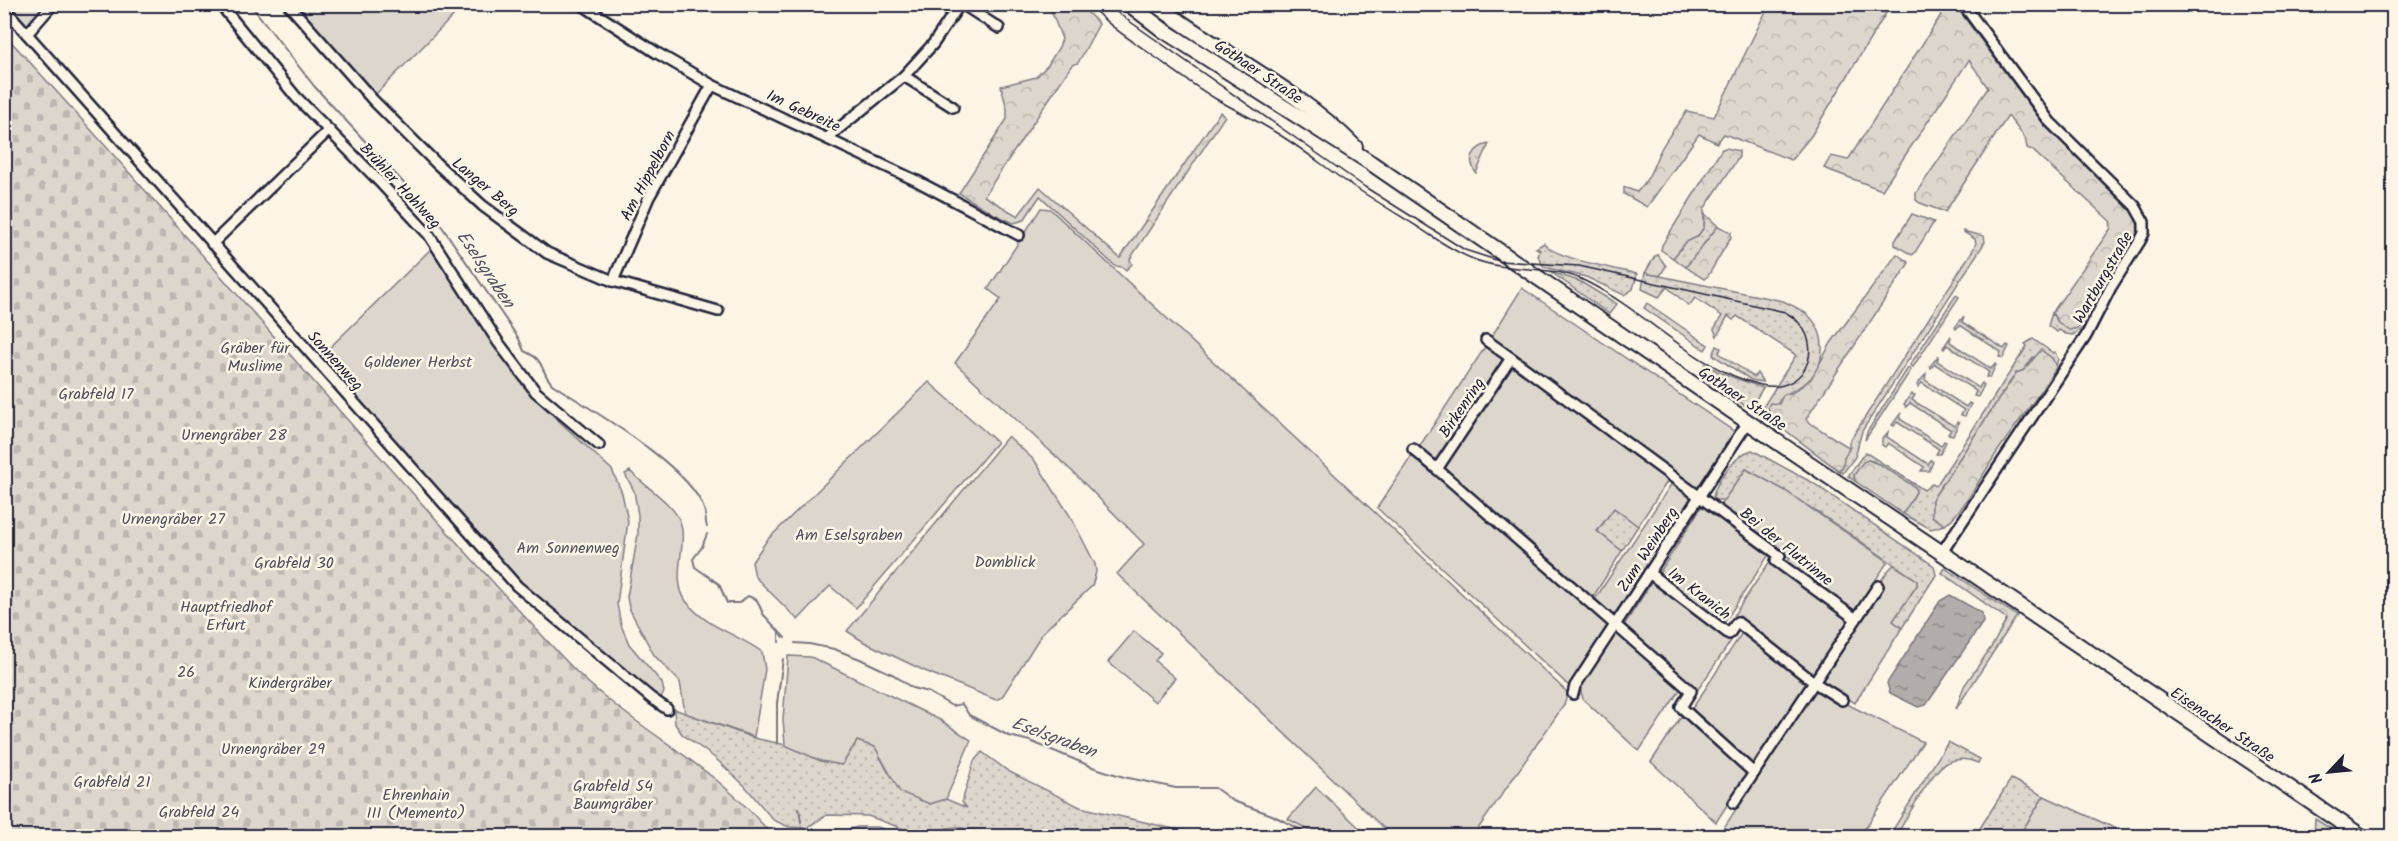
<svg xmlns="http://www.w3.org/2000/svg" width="2398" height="841" font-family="Kalam,sans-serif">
<defs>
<pattern id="grass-dots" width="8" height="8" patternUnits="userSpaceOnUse" patternTransform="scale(1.5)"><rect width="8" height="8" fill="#dcd6cc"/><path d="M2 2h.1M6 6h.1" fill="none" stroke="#bcb7b0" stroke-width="1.8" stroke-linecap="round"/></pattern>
<pattern id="forest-crowns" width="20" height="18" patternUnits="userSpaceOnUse" patternTransform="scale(1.5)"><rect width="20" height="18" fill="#dcd6cc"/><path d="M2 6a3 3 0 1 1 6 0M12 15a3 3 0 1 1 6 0" fill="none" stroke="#bcb7b0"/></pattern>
<pattern id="cemetery-stones" width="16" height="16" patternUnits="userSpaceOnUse" patternTransform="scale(1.5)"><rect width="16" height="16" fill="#dcd6cc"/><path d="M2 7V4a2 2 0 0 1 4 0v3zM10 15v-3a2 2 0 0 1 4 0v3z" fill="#bcb7b0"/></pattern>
<pattern id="water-ripples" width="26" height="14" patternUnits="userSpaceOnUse" patternTransform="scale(1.5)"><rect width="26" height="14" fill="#b2adab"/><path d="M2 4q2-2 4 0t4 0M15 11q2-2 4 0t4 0" fill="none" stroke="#908c8c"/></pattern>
</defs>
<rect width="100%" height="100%" fill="#fcf5e5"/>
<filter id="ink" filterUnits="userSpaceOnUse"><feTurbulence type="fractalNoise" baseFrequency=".0167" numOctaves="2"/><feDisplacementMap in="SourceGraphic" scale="12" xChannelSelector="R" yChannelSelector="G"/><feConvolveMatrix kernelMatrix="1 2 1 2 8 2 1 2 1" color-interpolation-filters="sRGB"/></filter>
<g filter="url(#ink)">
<g fill="url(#grass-dots)" stroke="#7f7c84" stroke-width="1.5">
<path d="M1489,144L1476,173C1466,159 1474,147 1489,144Z"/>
<polygon points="1705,214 1718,226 1686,267 1673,258 1686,242 1697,237 1704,227"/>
<polygon points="1962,231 1984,236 1985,242 1862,431 1855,457 1843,473 1838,470 1843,467 1843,457 1849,449 1849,442 1973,250 1976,243 1975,239"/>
<path d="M1544,243C1552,258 1618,269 1637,274L1633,289L1624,295L1586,277L1544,267L1538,256L1540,250L1536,248Z"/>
<polygon points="1551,272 1579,281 1617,304 1609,314"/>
<path d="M1645,273L1783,301C1791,305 1801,309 1808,315C1826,332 1827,362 1810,379C1804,386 1786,393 1783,397C1778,402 1776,407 1771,412L1773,421L1762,413L1763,407L1796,355L1737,316L1733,320L1728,316L1717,336L1714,329L1722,316L1695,298L1689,306L1667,287L1659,297L1642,289Z"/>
<polygon points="1956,295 1959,297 1913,367 1910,365"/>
<polygon points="1647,303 1708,345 1705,350 1644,308"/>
<polygon points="2093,309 2083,328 2073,335 2066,334 2059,330 2057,332 2048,326 2052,313 2058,322 2084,322"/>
<polygon points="1964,316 1962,322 2004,349 2007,345 2009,346 2003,358 1999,357 2001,352 1960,325 1956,329 1955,327"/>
<polygon points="1951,336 1950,342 1991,369 1995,364 1996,365 1990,377 1986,377 1989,372 1947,345 1944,349 1943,348"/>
<polygon points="2033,339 2053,353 2055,352 2058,359 2056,367 2052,358 2033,357 2024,370 2016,373 1932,500 1932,516 1945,525 1931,529 1903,514 1916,492 1873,461 1868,460 1854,475 1855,481 1848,476 1865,452 1924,490 1932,484 1936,486 2027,346 2025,344"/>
<polygon points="1717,346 1721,348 1719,353 1754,377 1757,373 1763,382 1751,380 1713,355"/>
<polygon points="1939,355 1937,361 1979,388 1982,383 1984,385 1978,397 1974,396 1976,391 1935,364 1931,368 1930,366"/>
<polygon points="1705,364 1719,372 1763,388 1753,404 1744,405 1700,376"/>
<polygon points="1908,368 1911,370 1865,440 1867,432"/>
<polygon points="1926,374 1925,380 1966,407 1969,403 1971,404 1965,416 1961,415 1964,410 1922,383 1918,387 1917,385"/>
<polygon points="1911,394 1915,395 1912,400 1954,426 1957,422 1959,423 1953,435 1948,434 1951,430 1910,403 1906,407 1904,404"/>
<polygon points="1901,413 1900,419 1941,446 1944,441 1946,442 1940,454 1936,454 1939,449 1897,422 1894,426 1892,425"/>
<polygon points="1888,432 1887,437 1928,464 1931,460 1933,462 1929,471 1921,471 1924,467 1888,443 1885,447 1882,445 1882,439"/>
<path d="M1752,450L1813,483L1934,566L1936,575L1902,628L1893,621L1917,585L1916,580C1861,541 1805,502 1746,469L1724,500H1715L1713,497C1716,481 1736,454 1752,450Z"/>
<polygon points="1614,508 1638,526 1622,551 1597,532"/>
<polygon points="674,709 754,738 786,745 821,761 842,765 857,741 875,747 888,772 930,804 946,799 967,808 962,802 974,761 982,752 1008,771 1080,807 1204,836 1116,836 1096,832 1112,836 990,836 958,827 947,828 939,836 917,836 912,832 868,816 827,815 806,828 789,827 773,820 745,786 715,758 682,734 675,724"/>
<path d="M1948,742L1980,759L1978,763C1967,758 1957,758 1946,763C1931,771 1906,820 1896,836H1889Z"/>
<polygon points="2011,779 2044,796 2019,836 1975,836"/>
</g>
<g fill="url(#forest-crowns)" stroke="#7f7c84" stroke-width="1.5">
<polygon points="1049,5 1080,5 1099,24 1078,63 1072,65 984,196 1018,216 1040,187 1120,258 1220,112 1225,116 1130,259 1132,264 1126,270 1123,267 1115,266 1040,196 1024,220 1014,223 994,214 959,193 1007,119 1007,109 1001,86 1036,77 1048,65 1059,47 1062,39"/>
<path d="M1769,5H1891L1811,136L1791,160L1724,134L1717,143L1699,134L1647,207L1624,194V187L1637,192C1651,177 1652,168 1660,151C1667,137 1678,124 1687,111L1714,117Z"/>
<path d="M1934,5H1955L2045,126L2130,207C2137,217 2139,225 2137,238L2084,322L2078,328L2069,330L2058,322L2052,313L2111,228L2110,221L2032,150L2027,148L2025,138L2008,116L1945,212L1920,203L1916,200V193L1988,88L1969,60L1882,190L1824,168L1831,156L1848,160L1941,15Z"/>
<polygon points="1726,148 1739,151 1739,157 1704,209 1704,227 1697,237 1686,242 1673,258 1661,250 1662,245 1722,149"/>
<polygon points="1912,214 1934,222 1914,254 1912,255 1895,245 1895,241"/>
<polygon points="1718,226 1731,232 1731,237 1708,276 1704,279 1686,267"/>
<polygon points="1897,254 1909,263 1806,419 1808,422 1847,446 1849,449 1844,457 1843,467 1838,470 1773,421 1768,407 1770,403 1779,404 1783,395 1792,393 1811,379 1831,343"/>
<polygon points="1658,255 1666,266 1660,276 1645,273 1655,256"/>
<path d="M2041,350L2052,358L2056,367C2040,395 2020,419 2002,445C1986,467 1966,509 1945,525L1932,516V500L2016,373L2024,370Z"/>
<polygon points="1868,460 1881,465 1915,487 1916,492 1903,514 1855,481 1854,475 1863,462"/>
<polygon points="1945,568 2017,616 1956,709 1964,686 1992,646 2007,619 1942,573"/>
</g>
<path fill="url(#cemetery-stones)" stroke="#7f7c84" stroke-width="1.5" d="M4,34C195,241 375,458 568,663C629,728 717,764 772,836H5Z"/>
<g fill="#dcd6cc" stroke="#7f7c84" stroke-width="1.5">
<polygon points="7,5 49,5 27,27"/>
<polygon points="295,5 464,5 376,94"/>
<polygon points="1041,208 1050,209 1568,693 1564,705 1473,836 1392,836 1117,574 1144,544 1075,474 955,363 1001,299 988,289"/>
<polygon points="431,249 489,338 533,397 612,470 622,493 628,521 617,604 621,625 629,644 662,683 664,692 661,698 655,698 640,686 520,582 319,358"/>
<polygon points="1522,288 1735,432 1696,492 1490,339"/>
<polygon points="1487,344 1504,358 1505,362 1437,464 1417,450"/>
<polygon points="1515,365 1669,479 1638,526 1614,508 1597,531 1622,551 1593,597 1590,598 1442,468 1510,367"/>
<polygon points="929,382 997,442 856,608 830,586 798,620 755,577 752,562 767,540"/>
<polygon points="1008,436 1035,461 1072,519 1095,564 1096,572 1092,586 1043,632 1002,697 996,700 925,671 864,642 847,631"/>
<polygon points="1413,454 1609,623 1570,684 1568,685 1377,508"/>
<polygon points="1746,469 1784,490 1886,560 1887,563 1853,614 1786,565 1790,558 1719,507"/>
<path d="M630,471C644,486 670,501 679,519C690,543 669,576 686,601C705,627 738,634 762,652L765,669L754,737L685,713L680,682L654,655L629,608L627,597L638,534V515L634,491L625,474Z"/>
<polygon points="1672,483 1692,497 1614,615 1611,616 1595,599"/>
<polygon points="1703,504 1770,553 1722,626 1658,575"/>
<polygon points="1770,561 1849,621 1813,673 1810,674 1734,615"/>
<path d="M1894,565L1917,580V585L1893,621L1902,628L1855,703L1820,681C1830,664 1884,569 1894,565Z"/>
<polygon points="1653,580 1731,641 1697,691 1623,627"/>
<polygon points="1134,631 1161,653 1155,661 1175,678 1155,702 1108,662"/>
<polygon points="1618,631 1682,687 1639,751 1583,699 1580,688"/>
<polygon points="1743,631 1806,680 1808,683 1754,765 1749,764 1690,712"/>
<polygon points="788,656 811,657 940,720 971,740 946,799 930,804 900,792 875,747 857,741 842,765 821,761 785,745 783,719"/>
<polygon points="1815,688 1923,742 1860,836 1732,836 1723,829"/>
<polygon points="1683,714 1749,772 1716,822 1651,762"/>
<polygon points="1316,787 1368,836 1320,836 1288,819"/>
<polygon points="2044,796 2132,836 2019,836"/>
<polygon points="2315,819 2342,836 2314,836"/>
<polygon points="857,827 878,827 899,836 829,836"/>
</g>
<polygon fill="url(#water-ripples)" stroke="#78757e" stroke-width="1.5" points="1950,595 1982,613 1983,622 1926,705 1918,707 1890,693 1887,683 1940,601"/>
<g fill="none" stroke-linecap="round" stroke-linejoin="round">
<g stroke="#78757e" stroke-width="2">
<path d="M250,4L314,86L436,218L519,339L524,351C547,361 538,368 552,384C591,410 690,466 704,509C706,514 705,521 707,527"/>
<polyline points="707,534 702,547 693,559 695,567 719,584 727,603 739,603 748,596 757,600 763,614 785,638"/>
<polyline points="779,633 779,642"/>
<polyline points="795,643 809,644 834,649 860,659 894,675 912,688 928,692 952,706 962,704 969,715 1009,736 1030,741 1095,768 1124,777 1176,788 1215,788 1233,801 1272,815 1313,836"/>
<polyline points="777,744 777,703 783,659"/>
<polyline points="799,808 801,822"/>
</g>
<defs>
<g id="minor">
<polyline points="220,4 296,97 374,176 429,235 498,342 536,392 599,445"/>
<polyline points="288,4 373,100 436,163 483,206 547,253 613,281 718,311"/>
<polyline points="581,4 657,53 712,85 917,181 1019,235"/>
<polyline points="962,4 999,28"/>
<polyline points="4,8 517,586 651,698 667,709"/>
<polyline points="27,34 53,4"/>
<polyline points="904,76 953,107"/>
<polyline points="827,138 904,76 933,44 960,4"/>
<polyline points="212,244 329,130"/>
<polyline points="613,281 649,197 712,85"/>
<polyline points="1486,340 1511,358"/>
<polyline points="1413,449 1437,469"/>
<polyline points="1942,552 2086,336 2111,287 2140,241 2144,233 2144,222 2135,206 2050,122 1963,4"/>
<polyline points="1649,573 1729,634 1737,622 1815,683 1842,700"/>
<polyline points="1573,694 1575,686 1748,422"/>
<polyline points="1754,773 1681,707 1691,691 1437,469 1511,358 1780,556 1776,561 1856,619"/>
<polyline points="1734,803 1878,586"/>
</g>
<g id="secondary">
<polyline points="1129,4 1163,30 1371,163 1748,422 2361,836"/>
<path d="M1155,4C1220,53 1297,88 1355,147"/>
</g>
</defs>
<use href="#minor" stroke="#22223b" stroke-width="14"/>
<use href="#secondary" stroke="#22223b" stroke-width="18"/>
<use href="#minor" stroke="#fcf5e5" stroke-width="9"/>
<use href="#secondary" stroke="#fcf5e5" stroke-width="14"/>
<path stroke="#22223b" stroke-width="1.5" d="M1089,4C1105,23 1125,36 1145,50C1168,66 1191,84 1216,99C1235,110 1256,120 1275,132C1297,145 1317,161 1338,176C1364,194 1391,210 1418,227C1436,239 1453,251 1473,259C1510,274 1551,263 1587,282C1647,312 1694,369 1761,385C1810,396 1829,336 1785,312L1579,266L1499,261L1465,250L1365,187L1105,4"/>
</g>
</g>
<g text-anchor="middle" stroke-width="5" stroke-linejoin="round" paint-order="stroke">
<g font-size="16" fill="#22223b" stroke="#fcf5e5">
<text transform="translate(1259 71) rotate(34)" y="6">Gothaer Straße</text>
<text transform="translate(804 110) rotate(25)" y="6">Im Gebreite</text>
<text transform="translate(647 175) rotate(-62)" y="6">Am Hippelborn</text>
<text transform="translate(401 185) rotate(47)" y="6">Brühler Hohlweg</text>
<text transform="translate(486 186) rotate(40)" y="6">Langer Berg</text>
<text transform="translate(2102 277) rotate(-60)" y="6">Wartburgstraße</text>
<text transform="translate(336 360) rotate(48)" y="6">Sonnenweg</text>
<text transform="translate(1743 398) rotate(34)" y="6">Gothaer Straße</text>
<text transform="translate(1461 407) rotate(-56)" y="6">Birkenring</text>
<text transform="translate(1787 546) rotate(39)" y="6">Bei der Flutrinne</text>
<text transform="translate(1647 549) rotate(-57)" y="6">Zum Weinberg</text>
<text transform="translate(1700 593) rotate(38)" y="6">Im Kranich</text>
<text transform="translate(2223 724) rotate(34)" y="6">Eisenacher Straße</text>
</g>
<g font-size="16" fill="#504f5f" stroke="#fcf5e5">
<text x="255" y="353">Gräber für<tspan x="255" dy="18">Muslime</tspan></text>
<text x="418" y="367">Goldener Herbst</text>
<text x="96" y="399">Grabfeld 17</text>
<text x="234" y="440">Urnengräber 28</text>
<text x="173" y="524">Urnengräber 27</text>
<text x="849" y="540">Am Eselsgraben</text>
<text x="568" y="553">Am Sonnenweg</text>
<text x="1005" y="567">Domblick</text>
<text x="294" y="568">Grabfeld 30</text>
<text x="226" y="612">Hauptfriedhof<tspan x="226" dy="18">Erfurt</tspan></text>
<text x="186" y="677">26</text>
<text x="290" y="688">Kindergräber</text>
<text x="273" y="754">Urnengräber 29</text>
<text x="112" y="787">Grabfeld 21</text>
<text x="613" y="791">Grabfeld 54<tspan x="613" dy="18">Baumgräber</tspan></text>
<text x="416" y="800">Ehrenhain<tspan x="416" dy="18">III (Memento)</tspan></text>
<text x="199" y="817">Grabfeld 24</text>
</g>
<g font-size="18" font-style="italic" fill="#545362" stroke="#fcf5e5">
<text transform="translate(486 269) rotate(56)" y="6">Eselsgraben</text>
<text transform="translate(1054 737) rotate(20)" y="6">Eselsgraben</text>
</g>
</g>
<rect width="2398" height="841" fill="none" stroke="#fcf5e5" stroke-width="24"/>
<rect x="12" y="12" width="2374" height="817" fill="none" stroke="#22223b" stroke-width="2" filter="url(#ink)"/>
<g transform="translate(2329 772) rotate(244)" stroke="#fcf5e5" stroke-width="4.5" paint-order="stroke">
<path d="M0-4.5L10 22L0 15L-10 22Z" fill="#22223b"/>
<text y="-9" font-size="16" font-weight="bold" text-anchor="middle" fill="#22223b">N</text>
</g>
</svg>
